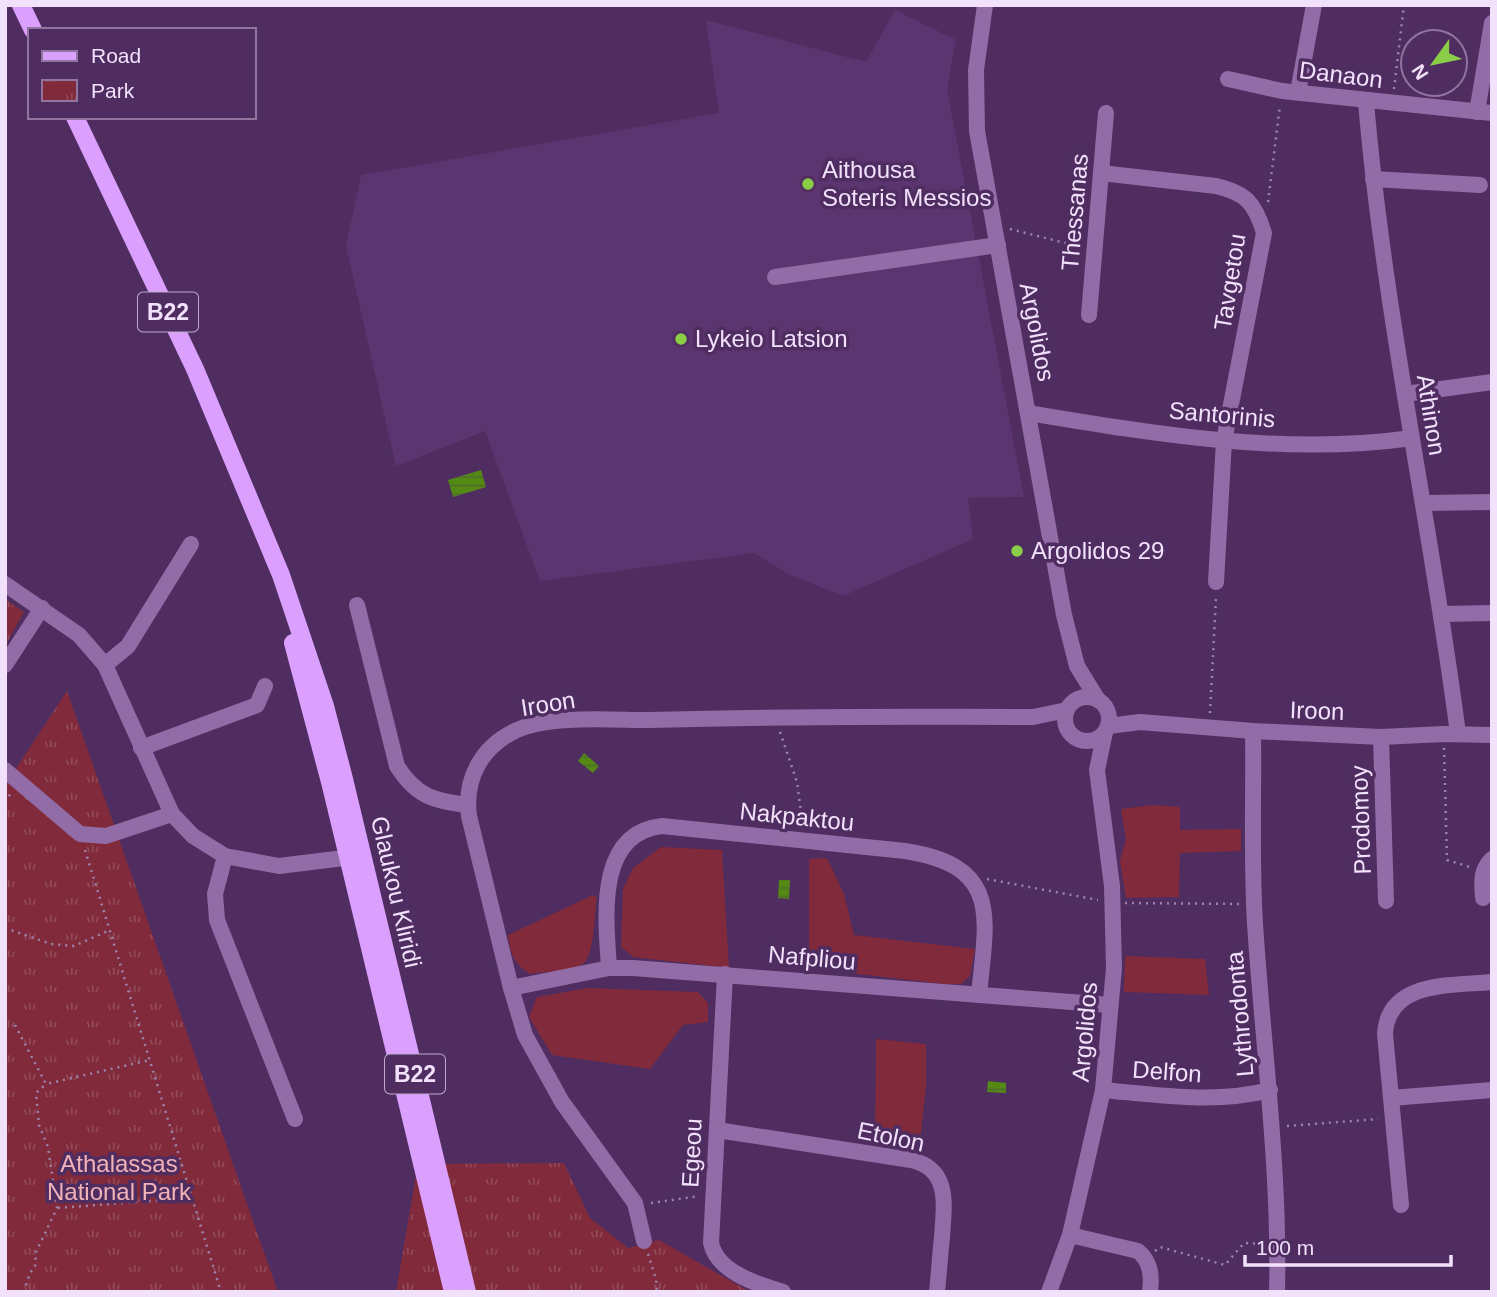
<svg xmlns="http://www.w3.org/2000/svg" width="1497" height="1297" font-family="Helvetica,sans-serif">
<defs>
<pattern id="park-tufts" width="24" height="20" patternUnits="userSpaceOnUse" patternTransform="scale(1.75)"><rect width="24" height="20" fill="#802a3b"/><path d="M3 7l-1-3M5 7V3M7 7l1-3M15 17l-1-3M17 17v-4M19 17l1-3" fill="none" stroke="#924958"/></pattern>
<pattern id="water-rules" width="6" height="5" patternUnits="userSpaceOnUse" patternTransform="scale(1.75)"><rect width="6" height="5" fill="#548a14"/><path d="M0 2.5h6" fill="none" stroke="#4f6e2a"/></pattern>
</defs>
<rect width="100%" height="100%" fill="#4f2d61"/>
<polygon fill="#5b356f" points="895,10 956,40 947,89 1024,497 968,498 973,539 843,596 790,575 754,553 540,581 485,431 396,466 346,246 361,175 719,113 706,20 866,62"/>
<g fill="#802a3b">
<polygon points="1153,805 1180,807 1180,830 1241,829 1241,851 1180,853 1179,897 1126,898 1120,861 1126,839 1121,809"/>
<polygon points="661,847 722,850 729,968 633,957 621,947 623,889 633,868"/>
<polygon points="827,858 844,894 854,935 975,949 970,976 961,984 943,984 851,973 832,958 809,956 809,859"/>
<path d="M593,895L597,898C594,913 595,953 584,963C575,971 543,972 530,974C514,964 510,953 508,935Z"/>
<polygon points="1125,956 1205,959 1209,995 1124,992"/>
<polygon points="588,988 698,992 708,1003 708,1022 683,1025 650,1069 552,1055 529,1017 537,997"/>
<polygon points="876,1039 926,1044 926,1087 919,1151 875,1144"/>
</g>
<g fill="url(#park-tufts)">
<polygon points="5,599 24,612 5,646"/>
<polygon points="67,691 278,1292 5,1292 5,785"/>
<polygon points="564,1163 590,1218 628,1248 659,1240 750,1292 396,1292 418,1164"/>
</g>
<g fill="url(#water-rules)">
<polygon points="481,470 486,487 453,497 448,480"/>
<polygon points="584,753 599,766 593,773 578,761"/>
<polygon points="779,880 790,880 789,899 778,898"/>
<polygon points="988,1081 1006,1083 1006,1093 987,1092"/>
</g>
<g fill="none" stroke-linecap="round" stroke-linejoin="round">
<g stroke="#9d84ab" stroke-width="2.5" stroke-dasharray="2 5" stroke-linecap="butt">
<polyline points="1394,89 1404,5"/>
<polyline points="1268,202 1280,105"/>
<polyline points="1010,229 1081,247"/>
<polyline points="1210,713 1216,598"/>
<polyline points="780,732 797,782 803,827"/>
<polyline points="1444,748 1447,860 1470,867"/>
<polyline points="5,802 11,793"/>
<polyline points="85,850 221,1292"/>
<polyline points="987,879 1098,900"/>
<polyline points="1125,903 1241,904"/>
<polyline points="5,928 51,944 74,946 110,930"/>
<polyline points="15,1025 46,1084 150,1060"/>
<polyline points="1287,1126 1378,1119"/>
<polyline points="651,1203 699,1196"/>
<polyline points="58,1208 177,1199"/>
<polyline points="1155,1251 1160,1247 1225,1265 1244,1243 1265,1244"/>
<polyline points="648,1254 656,1279 657,1292"/>
<polyline points="24,1292 30,1273 35,1266 36,1252 57,1208 48,1147 39,1125 36,1093 46,1084"/>
</g>
<g stroke="#916ca6" stroke-width="16">
<polyline points="985,5 976,70 977,131 1064,615 1077,666 1098,700"/>
<polyline points="1228,79 1282,91 1492,113"/>
<polyline points="1298,92 1314,5"/>
<path d="M1366,102C1384,314 1431,523 1458,734"/>
<polyline points="1477,112 1492,23"/>
<path d="M1101,173L1216,186C1246,193 1255,203 1264,233L1224,441L1216,582"/>
<polyline points="1373,179 1480,185"/>
<polyline points="775,277 998,245"/>
<polyline points="1089,315 1106,113"/>
<polyline points="1405,394 1492,382"/>
<path d="M1029,413C1155,434 1285,456 1412,438"/>
<polyline points="1423,503 1492,502"/>
<polyline points="5,584 79,635 105,665 172,814 193,836 225,856 279,866 360,856"/>
<path d="M357,605L397,766C416,796 433,801 468,805"/>
<polyline points="1443,614 1492,613"/>
<polyline points="5,665 42,608"/>
<polyline points="105,665 128,646 191,544"/>
<circle cx="1087" cy="719" r="22"/>
<polyline points="1108,726 1140,722 1253,731 1381,737 1444,734 1492,735"/>
<path d="M1253,731C1254,795 1251,860 1255,924C1263,1047 1280,1169 1277,1292"/>
<polyline points="1381,737 1386,901"/>
<polyline points="141,748 257,705 265,686"/>
<polyline points="5,770 80,834 106,836 172,814"/>
<polyline points="225,856 215,894 217,920 295,1119"/>
<path d="M1483,898C1482,882 1480,871 1492,859"/>
<path d="M609,968C606,920 595,833 662,826L905,851C1003,866 986,919 979,995"/>
<path d="M725,974L711,1243C717,1272 757,1284 783,1292"/>
<polyline points="511,988 609,968 633,968 1110,1005"/>
<path d="M1103,1090C1159,1095 1215,1104 1270,1090"/>
<polyline points="1391,1098 1492,1090"/>
<path d="M717,1130L911,1160C951,1169 944,1205 942,1237C940,1255 939,1273 937,1292"/>
<path d="M1401,1205L1385,1034C1388,980 1452,986 1492,982"/>
<path d="M1070,1235L1138,1251C1151,1262 1152,1276 1150,1292"/>
<path d="M644,1241L635,1203L562,1102L525,1035L511,988L469,816C464,778 482,746 517,730C550,715 612,720 649,720C777,717 905,716 1033,717L1067,710"/>
<polyline points="1049,1292 1070,1235 1103,1090 1114,968 1112,886 1097,770 1105,732"/>
</g>
<g stroke="#db9ffe" stroke-width="18">
<polyline points="21,5 33,30"/>
<polyline points="75,117 195,369 281,575 325,706 344,779 467,1292"/>
<polyline points="293,643 330,782 453,1292"/>
</g>
</g>
<g fill="#8ace48" stroke="#4f2d61" stroke-width="2.5">
<circle cx="808" cy="184" r="7"/>
<circle cx="681" cy="339" r="7"/>
<circle cx="1017" cy="551" r="7"/>
</g>
<g text-anchor="middle" stroke-width="7" stroke-linejoin="round" paint-order="stroke">
<g fill="#4f2d61" stroke="#c0abcd" stroke-width="2">
<rect x="138" y="292.5" width="60" height="39" rx="5"/>
<rect x="385" y="1054.5" width="60" height="39" rx="5"/>
</g>
<g font-size="23" font-weight="bold" fill="#f1e1fb">
<text x="168" y="320">B22</text>
<text x="415" y="1082">B22</text>
</g>
<g font-size="24" fill="#f1e1fb" stroke="#4f2d61">
<text transform="translate(1341 75) rotate(7)" y="8">Danaon</text>
<text transform="translate(1075 212) rotate(-85)" y="8">Thessanas</text>
<text transform="translate(1230 282) rotate(-81)" y="8">Tavgetou</text>
<text transform="translate(1037 332) rotate(79)" y="8">Argolidos</text>
<text transform="translate(1222 415) rotate(5)" y="8">Santorinis</text>
<text transform="translate(1431 415) rotate(81)" y="8">Athinon</text>
<text transform="translate(548 704) rotate(-9)" y="8">Iroon</text>
<text transform="translate(1317 711) rotate(2)" y="8">Iroon</text>
<text transform="translate(797 817) rotate(6)" y="8">Nakpaktou</text>
<text transform="translate(1361 820) rotate(-92)" y="8">Prodomoy</text>
<text transform="translate(396 892) rotate(77)" y="8">Glaukou Kliridi</text>
<text transform="translate(812 958) rotate(5)" y="8">Nafpliou</text>
<text transform="translate(1240 1014) rotate(-95)" y="8">Lythrodonta</text>
<text transform="translate(1085 1032) rotate(-85)" y="8">Argolidos</text>
<text transform="translate(1167 1072) rotate(4)" y="8">Delfon</text>
<text transform="translate(891 1137) rotate(12)" y="8">Etolon</text>
<text transform="translate(692 1153) rotate(-87)" y="8">Egeou</text>
</g>
<g font-size="24" fill="#f1e1fb" stroke="#4f2d61" text-anchor="start">
<text x="822" y="178">Aithousa<tspan x="822" dy="28">Soteris Messios</tspan></text>
<text x="695" y="347">Lykeio Latsion</text>
<text x="1031" y="559">Argolidos 29</text>
</g>
<g font-size="24" fill="#f1b2b8" stroke="#4f2d61">
<text x="119" y="1172">Athalassas<tspan x="119" dy="28">National Park</tspan></text>
</g>
</g>
<rect width="1497" height="1297" fill="none" stroke="#f1e1fb" stroke-width="14"/>
<rect x="28" y="28" width="228" height="91" fill="#4f2d61" stroke="#90759f" stroke-width="2"/>
<rect x="42" y="51" width="35" height="10" fill="#db9ffe" stroke="#90759f" stroke-width="2"/>
<text x="91" y="63" font-size="21" fill="#f1e1fb">Road</text>
<rect x="42" y="80" width="35" height="21" fill="url(#park-tufts)" stroke="#90759f" stroke-width="2"/>
<text x="91" y="98" font-size="21" fill="#f1e1fb">Park</text>
<g transform="translate(1434 63) rotate(237)"><circle r="33" fill="#4f2d61" stroke="#90759f" stroke-width="2"/>
<path d="M0-5L12 26L0 18L-12 26Z" fill="#8ace48"/>
<text y="-10" font-size="19" font-weight="bold" text-anchor="middle" fill="#f1e1fb">N</text>
</g>
<path d="M1245 1255v10h206v-10" fill="none" stroke="#f1e1fb" stroke-width="3.5"/>
<text x="1256" y="1255" font-size="21" fill="#f1e1fb" stroke="#4f2d61" stroke-width="5" paint-order="stroke">100 m</text>
</svg>
